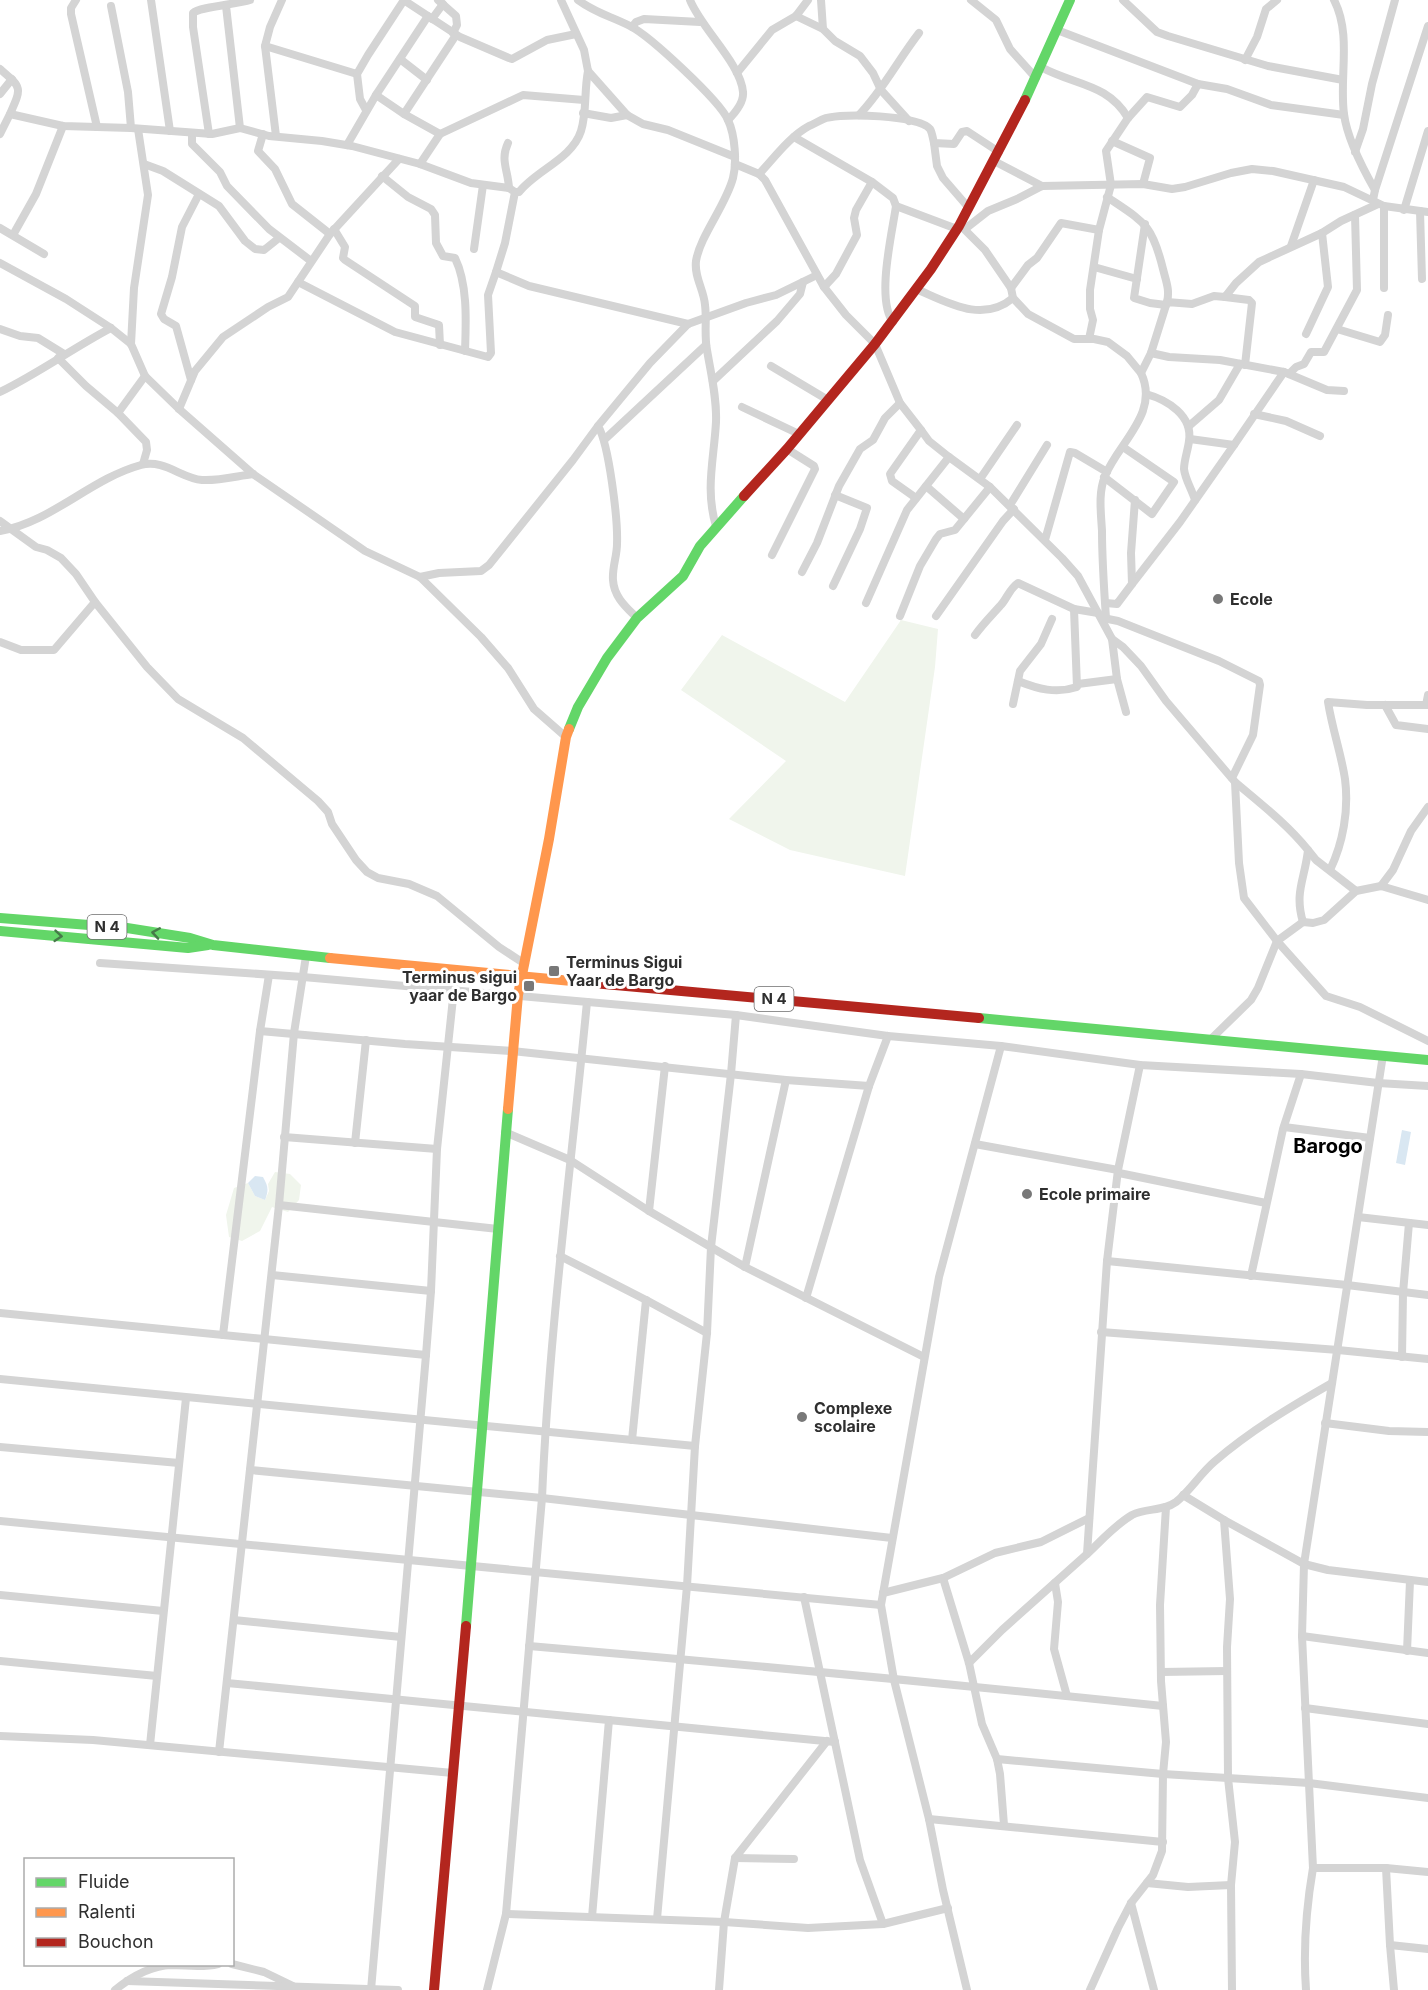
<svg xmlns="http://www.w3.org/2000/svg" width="1428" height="1990" font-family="Inter,sans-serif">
<rect width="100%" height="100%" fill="#fff"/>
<g fill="#f0f5ec">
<polygon points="901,620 938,629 935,667 905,876 790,850 729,819 786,761 681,690 722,635 845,702"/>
<polygon points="275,1172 290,1174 301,1185 299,1200 288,1212 272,1207 260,1231 242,1241 229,1237 226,1215 234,1188 248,1183 255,1196 265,1200 269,1191 268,1184"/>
</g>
<g fill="#d9e7f2">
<polygon points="1402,1130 1411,1132 1405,1165 1396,1163"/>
<path d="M255,1176L263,1177C268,1186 269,1190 265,1200L255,1196L248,1183Z"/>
</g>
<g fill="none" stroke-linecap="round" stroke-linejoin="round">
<g stroke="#d4d4d4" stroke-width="8">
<polyline points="76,0 71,8 71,14 97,127"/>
<polyline points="151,0 170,131"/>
<polyline points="438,0 456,16 457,25 453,33"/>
<polyline points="561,0 584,50 588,71 627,115 643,124 668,130 735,157"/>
<path d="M578,0C597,14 611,16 630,26C650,36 720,101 728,120C735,135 737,162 733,178C726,205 700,236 696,261C694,277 704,290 705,305C707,320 704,335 707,350C711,374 717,398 716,422C714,459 705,490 716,526"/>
<path d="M690,0C701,28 741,64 743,92C744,102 735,113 728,120"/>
<polyline points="821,0 823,29 835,41 860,56 873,73 881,90 909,121"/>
<polyline points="971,0 996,20 1010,49 1036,78"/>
<polyline points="1123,0 1157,32 1168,36 1268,66 1343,80"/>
<path d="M1334,0C1352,35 1339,77 1344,114C1347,138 1363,169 1375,190L1373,200"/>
<polyline points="405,1 460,37 509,58 512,59 547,40 576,34"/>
<polyline points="111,6 128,92 131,128"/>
<polyline points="226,6 240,128"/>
<polyline points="796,16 823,29"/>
<polyline points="432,19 443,4"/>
<polyline points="632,27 636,22 644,19 700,22"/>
<polyline points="1057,30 1198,84 1227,89 1271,105 1344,115"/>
<polyline points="265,46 357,74"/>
<polyline points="400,59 427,80"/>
<polyline points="1245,60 1257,37 1266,9 1277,0"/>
<path d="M1041,67C1073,85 1108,83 1128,118"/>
<path d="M0,69C22,88 22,87 10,114"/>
<polyline points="737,73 772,30 796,16 808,0"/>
<polyline points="0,94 12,79"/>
<polyline points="376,95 428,16"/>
<polyline points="366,110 360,99 357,74 368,55 404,0"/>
<polyline points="583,113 611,118 627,115"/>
<polyline points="404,114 456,35"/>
<path d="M859,115C883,90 898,60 919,33"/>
<polyline points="192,133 192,144 220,172 227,186 269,229 311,261"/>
<polyline points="0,134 10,114 63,126 131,128 212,134 240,128 269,136 322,141 352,146 420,164 471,183 509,188 515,192 505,243 496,272 529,286 688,324"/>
<path d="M209,134L193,27V13C199,7 238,4 250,0"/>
<polyline points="263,134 258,151 275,169 292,204 330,234"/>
<polyline points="276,136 265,46 270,27 282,0"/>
<path d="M794,137L872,182L893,198L896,206C892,234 876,299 893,322"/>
<polyline points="1112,141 1150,158 1143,184"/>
<path d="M508,143C500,160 508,170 509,188"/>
<polyline points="934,143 937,166 943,178 968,207"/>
<polyline points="347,145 376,95 404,114 440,134 523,95 584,100"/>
<polyline points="1355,152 1363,129 1372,84 1395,0"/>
<polyline points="994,161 1042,186"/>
<polyline points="144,164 163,171 219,206 245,241 255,249 264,250 279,238"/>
<polyline points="420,164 440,134"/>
<polyline points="735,164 759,174 765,180 824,287 846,315 875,344 900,403 921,430 929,441 949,457 990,487 1062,558 1078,576 1112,639 1123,647 1141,666 1166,701 1235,782 1239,863 1244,898 1277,941 1326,996 1360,1007 1428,1041"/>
<path d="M759,174C774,158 789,137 809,126C814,124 820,120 826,118C842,113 919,115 930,129C932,132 933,139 934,143L954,144L962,132L967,131L999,152"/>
<path d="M382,176L408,197L431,209L435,215L436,243L443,256L455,258C468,285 466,322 465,351"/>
<polyline points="1375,190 1428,26"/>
<path d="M515,192H519C536,170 572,159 581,131C587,112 584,91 588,71"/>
<path d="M1107,197C1144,222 1152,224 1163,269C1166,281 1170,290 1167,302"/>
<polyline points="896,206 957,229"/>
<polyline points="1384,206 1384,288"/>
<polyline points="1404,210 1428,131"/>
<polyline points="1420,211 1422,279"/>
<polyline points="1145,224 1134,298 1150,303 1166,305"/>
<polyline points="0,228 44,254"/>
<polyline points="963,228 985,250 1011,288 1013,298 1028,314 1074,339 1094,339 1108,342 1127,356 1141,373"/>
<polyline points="334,229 345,247 343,258 345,260 415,306 415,317 439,325 440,345"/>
<polyline points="965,229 988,211 1017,199 1042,186 1143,184 1172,189 1185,187 1231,173 1252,169 1273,171 1344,187 1384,206 1428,212"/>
<polyline points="13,235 36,194 63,126"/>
<polyline points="1291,246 1314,180"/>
<polyline points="474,249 483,185"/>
<polyline points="0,263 66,299 111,328 131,344 145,376 179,409 253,474 365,551 420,577 481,637 508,668 534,709 566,737"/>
<polyline points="1094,267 1137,279"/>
<polyline points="298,282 395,332 488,357 491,353 488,295 496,272"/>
<polyline points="824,287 836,274 857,235 854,218 856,210 872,182"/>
<polyline points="1011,288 1028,265 1037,258 1061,223 1099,230"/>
<path d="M916,289C947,302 982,324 1013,298"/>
<polyline points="1225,297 1249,300 1252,303 1245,365"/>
<polyline points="0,329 20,336 38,338 64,354"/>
<polyline points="1337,329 1380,342 1385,335 1388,315"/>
<polyline points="1306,334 1328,287 1322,233"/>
<polyline points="1089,339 1093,320 1090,309 1090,290 1099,230 1111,185 1106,151 1128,118 1147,97 1180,107 1192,95 1198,84"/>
<polyline points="131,344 134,288 148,195 138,129"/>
<polyline points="1151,353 1169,357 1220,360 1284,372 1327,390 1344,391"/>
<polyline points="58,358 86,386 118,413 146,442 147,450 143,464"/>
<polyline points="771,366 828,400"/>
<polyline points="1289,374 1296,367 1304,364 1311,352 1324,352 1357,290 1355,215"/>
<polyline points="191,380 176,326 164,319 161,314 172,277 182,227 199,194"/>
<polyline points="713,381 777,321 800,294 803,282"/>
<path d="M0,392C39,373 73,348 111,328"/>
<path d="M1146,394C1168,400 1193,416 1189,441C1188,450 1184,460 1184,469C1185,479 1192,490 1195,500"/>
<polyline points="742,407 799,434"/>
<polyline points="179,409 195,371 223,337 268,307 288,297 330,234 399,159"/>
<polyline points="118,413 145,376"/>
<polyline points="1254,414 1286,421 1320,436"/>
<polyline points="1189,426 1219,400 1240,364"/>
<polyline points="1190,439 1234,445 1284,372"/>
<polyline points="604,440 706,345"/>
<polyline points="1104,477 1152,514 1174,482 1123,447"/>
<polyline points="980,479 1017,425"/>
<polyline points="926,486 964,519"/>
<polyline points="916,498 892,481 890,474 921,430"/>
<polyline points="1010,505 1047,445"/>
<polyline points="0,521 36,547 47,550 61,558 76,574 95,602 147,667 178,699 243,738 318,801 328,812 332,824 356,860 367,872 378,878 409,884 437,896 499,947 525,964"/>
<path d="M0,531C52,522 90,479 141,465C164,459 181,478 202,480C219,481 237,476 253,474"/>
<polyline points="1045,540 1070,452 1075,453 1107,472"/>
<polyline points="772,555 815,469 814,466 787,449"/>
<polyline points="802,572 817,543 839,486 860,449 873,440 885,418 900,403"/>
<polyline points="420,577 439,573 481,571 489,565 573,460 598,426"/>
<polyline points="1132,584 1180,522 1234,445"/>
<polyline points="833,586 860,529 867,508 835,495"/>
<polyline points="866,603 907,510 949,457"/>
<polyline points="1106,603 1117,604 1132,584 1131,553 1135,500"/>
<polyline points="900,616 920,566 936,539 940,534 955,530 990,487"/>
<polyline points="936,616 1003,521 1014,509"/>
<path d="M637,618C626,607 614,597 613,580C612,568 617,556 617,544C618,520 609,444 598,426L650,363L688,324L746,303L776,295L817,275"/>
<polyline points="1103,618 1118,621 1219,661 1259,681 1260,685 1253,735 1232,778"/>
<path d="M1106,618C1104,589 1102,560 1102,531C1101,513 1098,493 1105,476C1119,442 1160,413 1141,373L1151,353L1167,302L1192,304L1214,296L1225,297L1236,283L1259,262L1322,233L1341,221L1378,204"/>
<path d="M975,635C983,624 991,616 1000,606C1007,599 1009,589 1018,583L1074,609L1098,613"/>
<polyline points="1112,639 1117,679 1126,712"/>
<polyline points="0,642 21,650 54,650 95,602"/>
<path d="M1018,681C1038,689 1056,694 1077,687L1074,609"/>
<polyline points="1078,684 1117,679"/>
<polyline points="1013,704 1020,671 1041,644 1052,619"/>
<polyline points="1385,705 1396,725 1428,729"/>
<polyline points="1426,705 1428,695"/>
<path d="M1235,782C1261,804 1287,824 1308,850C1305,879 1294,892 1303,922"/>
<polyline points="1308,850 1316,860 1356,891"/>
<path d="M1330,870C1343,843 1349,810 1345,779C1341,753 1332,728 1328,702L1367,705H1428"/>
<polyline points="1381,886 1393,870 1411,831 1428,807"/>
<polyline points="100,963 303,977 736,1015 888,1036 1001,1046 1140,1065 1301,1074 1378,1083 1428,1086"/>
<polyline points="260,1031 405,1044 512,1051 786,1080 869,1086"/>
<polyline points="1211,1039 1251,1000 1258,988 1277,941 1303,922 1313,923 1324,920 1356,891 1381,886 1428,900"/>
<polyline points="1284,1127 1370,1138"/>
<polyline points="505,1132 570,1160 649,1211 745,1267 924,1357"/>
<polyline points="284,1137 437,1149"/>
<polyline points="355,1143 366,1040"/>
<polyline points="975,1144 1118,1170"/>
<polyline points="1119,1173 1266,1203"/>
<polyline points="279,1205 498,1229"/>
<polyline points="649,1211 665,1066"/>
<polyline points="1358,1217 1428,1225"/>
<polyline points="560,1256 646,1300 707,1333"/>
<polyline points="1107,1261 1347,1285 1428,1295"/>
<polyline points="745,1267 786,1080"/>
<polyline points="272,1275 431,1291"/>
<polyline points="1251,1276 1283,1129 1301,1074"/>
<polyline points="806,1298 869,1086 888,1036"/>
<polyline points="0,1313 426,1355"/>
<polyline points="1101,1332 1338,1350 1428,1359"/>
<polyline points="223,1335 260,1031 269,975"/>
<polyline points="1402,1357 1403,1293 1409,1223"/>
<polyline points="0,1379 695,1446"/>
<polyline points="1325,1423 1389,1431 1428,1432"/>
<polyline points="632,1440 646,1300"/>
<polyline points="0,1447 179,1463"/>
<polyline points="250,1470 542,1498 892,1538"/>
<polyline points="1183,1495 1224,1520 1304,1564 1328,1570 1428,1582"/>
<polyline points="1224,1520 1230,1599 1227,1647 1228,1778 1235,1842 1231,1885 1232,1990"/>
<polyline points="0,1521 881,1605"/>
<path d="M1087,1554C1101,1541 1115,1525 1132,1515C1146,1508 1164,1511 1176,1502C1190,1491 1200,1474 1214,1462C1250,1431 1290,1407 1332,1383"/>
<polyline points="943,1578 969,1663 982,1724 997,1759 1000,1774 1004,1825"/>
<polyline points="1055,1583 1058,1602 1054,1649 1067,1696"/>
<polyline points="883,1593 943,1578 995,1553 1041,1542 1089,1518"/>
<polyline points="0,1595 163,1611"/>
<polyline points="804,1597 860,1860 883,1924"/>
<polyline points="234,1620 401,1637"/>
<polyline points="1302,1636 1428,1653"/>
<path d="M529,1646C741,1664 952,1684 1163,1706"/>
<polyline points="1407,1651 1410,1581"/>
<polyline points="0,1661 157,1676"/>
<polyline points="969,1663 1002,1630 1087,1554 1107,1261 1118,1170 1140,1065"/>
<polyline points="1161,1672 1227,1671"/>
<polyline points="227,1683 835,1742"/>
<polyline points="1305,1708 1428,1724"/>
<polyline points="0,1736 93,1740 453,1773"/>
<polyline points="150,1745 186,1398"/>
<polyline points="219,1752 279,1205 294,1033 306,956"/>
<polyline points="997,1759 1163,1774 1309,1783 1428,1798"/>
<polyline points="929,1819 1163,1842"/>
<polyline points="735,1858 794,1859"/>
<polyline points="1313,1868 1386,1868 1428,1872"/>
<polyline points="1386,1868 1390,1945 1394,1990"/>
<polyline points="1147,1883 1188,1887 1231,1885"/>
<polyline points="1131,1903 1154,1990"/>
<polyline points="506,1914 724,1922 808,1928 883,1924 948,1908"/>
<polyline points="592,1917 609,1720"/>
<polyline points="657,1919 687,1586 695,1446 707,1333 711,1247 731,1074 736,1015"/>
<polyline points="1390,1945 1428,1949"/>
<polyline points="232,1964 264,1972 293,1986"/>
<polyline points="127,1981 398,1990"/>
<path d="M115,1990C131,1977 149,1966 171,1965C187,1965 202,1968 218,1964"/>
<polyline points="371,1990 426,1355 431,1291 437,1149 456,970"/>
<path d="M487,1990L506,1914L542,1498C549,1332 571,1168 587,1002"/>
<polyline points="719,1990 724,1922 735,1858 827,1741"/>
<polyline points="967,1990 943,1890 929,1819 894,1680 881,1605 939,1277 1001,1046"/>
<polyline points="1090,1990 1118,1928 1131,1903 1153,1875 1162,1851 1163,1774 1166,1742 1161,1681 1160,1605 1166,1507"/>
<path d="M1306,1990C1303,1948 1306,1909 1313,1868L1302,1636L1304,1564L1383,1055"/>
</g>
<g stroke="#63d668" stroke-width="10">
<polyline points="1025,100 1070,0"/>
<polyline points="569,729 578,707 607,658 637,618 683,576 700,546 744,496"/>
<polyline points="0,918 127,928 190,938 213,945 330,958"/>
<polyline points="0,931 188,948 208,945"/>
<polyline points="979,1018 1428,1060"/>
<polyline points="466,1626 508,1109"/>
</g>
<g stroke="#ff974d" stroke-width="10">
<polyline points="330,958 593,983"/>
<polyline points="508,1109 518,995 549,839 566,737 569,729"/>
</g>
<g stroke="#b3261e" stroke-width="10">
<polyline points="744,496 787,449 875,344 931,269 959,226 1025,100"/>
<polyline points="593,983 979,1018"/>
<polyline points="434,1990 466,1626"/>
</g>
</g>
<defs><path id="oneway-chevron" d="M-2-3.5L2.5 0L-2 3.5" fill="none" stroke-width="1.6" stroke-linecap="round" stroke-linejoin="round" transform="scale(1.5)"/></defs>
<g stroke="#467a49">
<use href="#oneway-chevron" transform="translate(156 933) rotate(-171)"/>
<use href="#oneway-chevron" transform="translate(58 936) rotate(5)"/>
</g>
<g fill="#787878" stroke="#fff" stroke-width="2">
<circle cx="1218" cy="599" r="6"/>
<rect x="548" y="965" width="12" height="12" rx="3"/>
<rect x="523" y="980" width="12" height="12" rx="3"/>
<circle cx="1027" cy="1194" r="6"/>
<circle cx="802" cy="1417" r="6"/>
</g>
<g text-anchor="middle" stroke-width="6" stroke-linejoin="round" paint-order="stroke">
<g fill="#fff" stroke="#6d6d6d" stroke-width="1.5">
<rect x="87.5" y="915" width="39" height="24" rx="4.5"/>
<rect x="754.5" y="987" width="39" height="24" rx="4.5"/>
</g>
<g font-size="15" font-weight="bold" fill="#2f2f2f">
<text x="107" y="932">N 4</text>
<text x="774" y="1004">N 4</text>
</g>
<g font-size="16" font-weight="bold" fill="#2f2f2f" stroke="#fff" text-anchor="start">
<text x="1230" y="605">Ecole</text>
<text x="566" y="968">Terminus Sigui<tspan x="566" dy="18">Yaar de Bargo</tspan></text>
<text x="517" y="983" text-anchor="end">Terminus sigui<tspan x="517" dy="18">yaar de Bargo</tspan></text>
<text x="1039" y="1200">Ecole primaire</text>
<text x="814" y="1414">Complexe<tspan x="814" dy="18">scolaire</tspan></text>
</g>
<g font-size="20" font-weight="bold" fill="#000" stroke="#fff">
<text x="1328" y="1153">Barogo</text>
</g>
</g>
<rect x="24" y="1858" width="210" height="108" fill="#ffffff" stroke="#acacac" stroke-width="1.5"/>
<rect x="36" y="1878" width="30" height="9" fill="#63d668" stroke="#acacac" stroke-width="1.5"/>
<text x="78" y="1888" font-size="18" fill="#2f2f2f">Fluide</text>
<rect x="36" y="1908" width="30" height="9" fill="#ff974d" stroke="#acacac" stroke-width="1.5"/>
<text x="78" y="1918" font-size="18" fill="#2f2f2f">Ralenti</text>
<rect x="36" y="1938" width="30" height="9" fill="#b3261e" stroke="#acacac" stroke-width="1.5"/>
<text x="78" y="1948" font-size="18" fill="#2f2f2f">Bouchon</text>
</svg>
